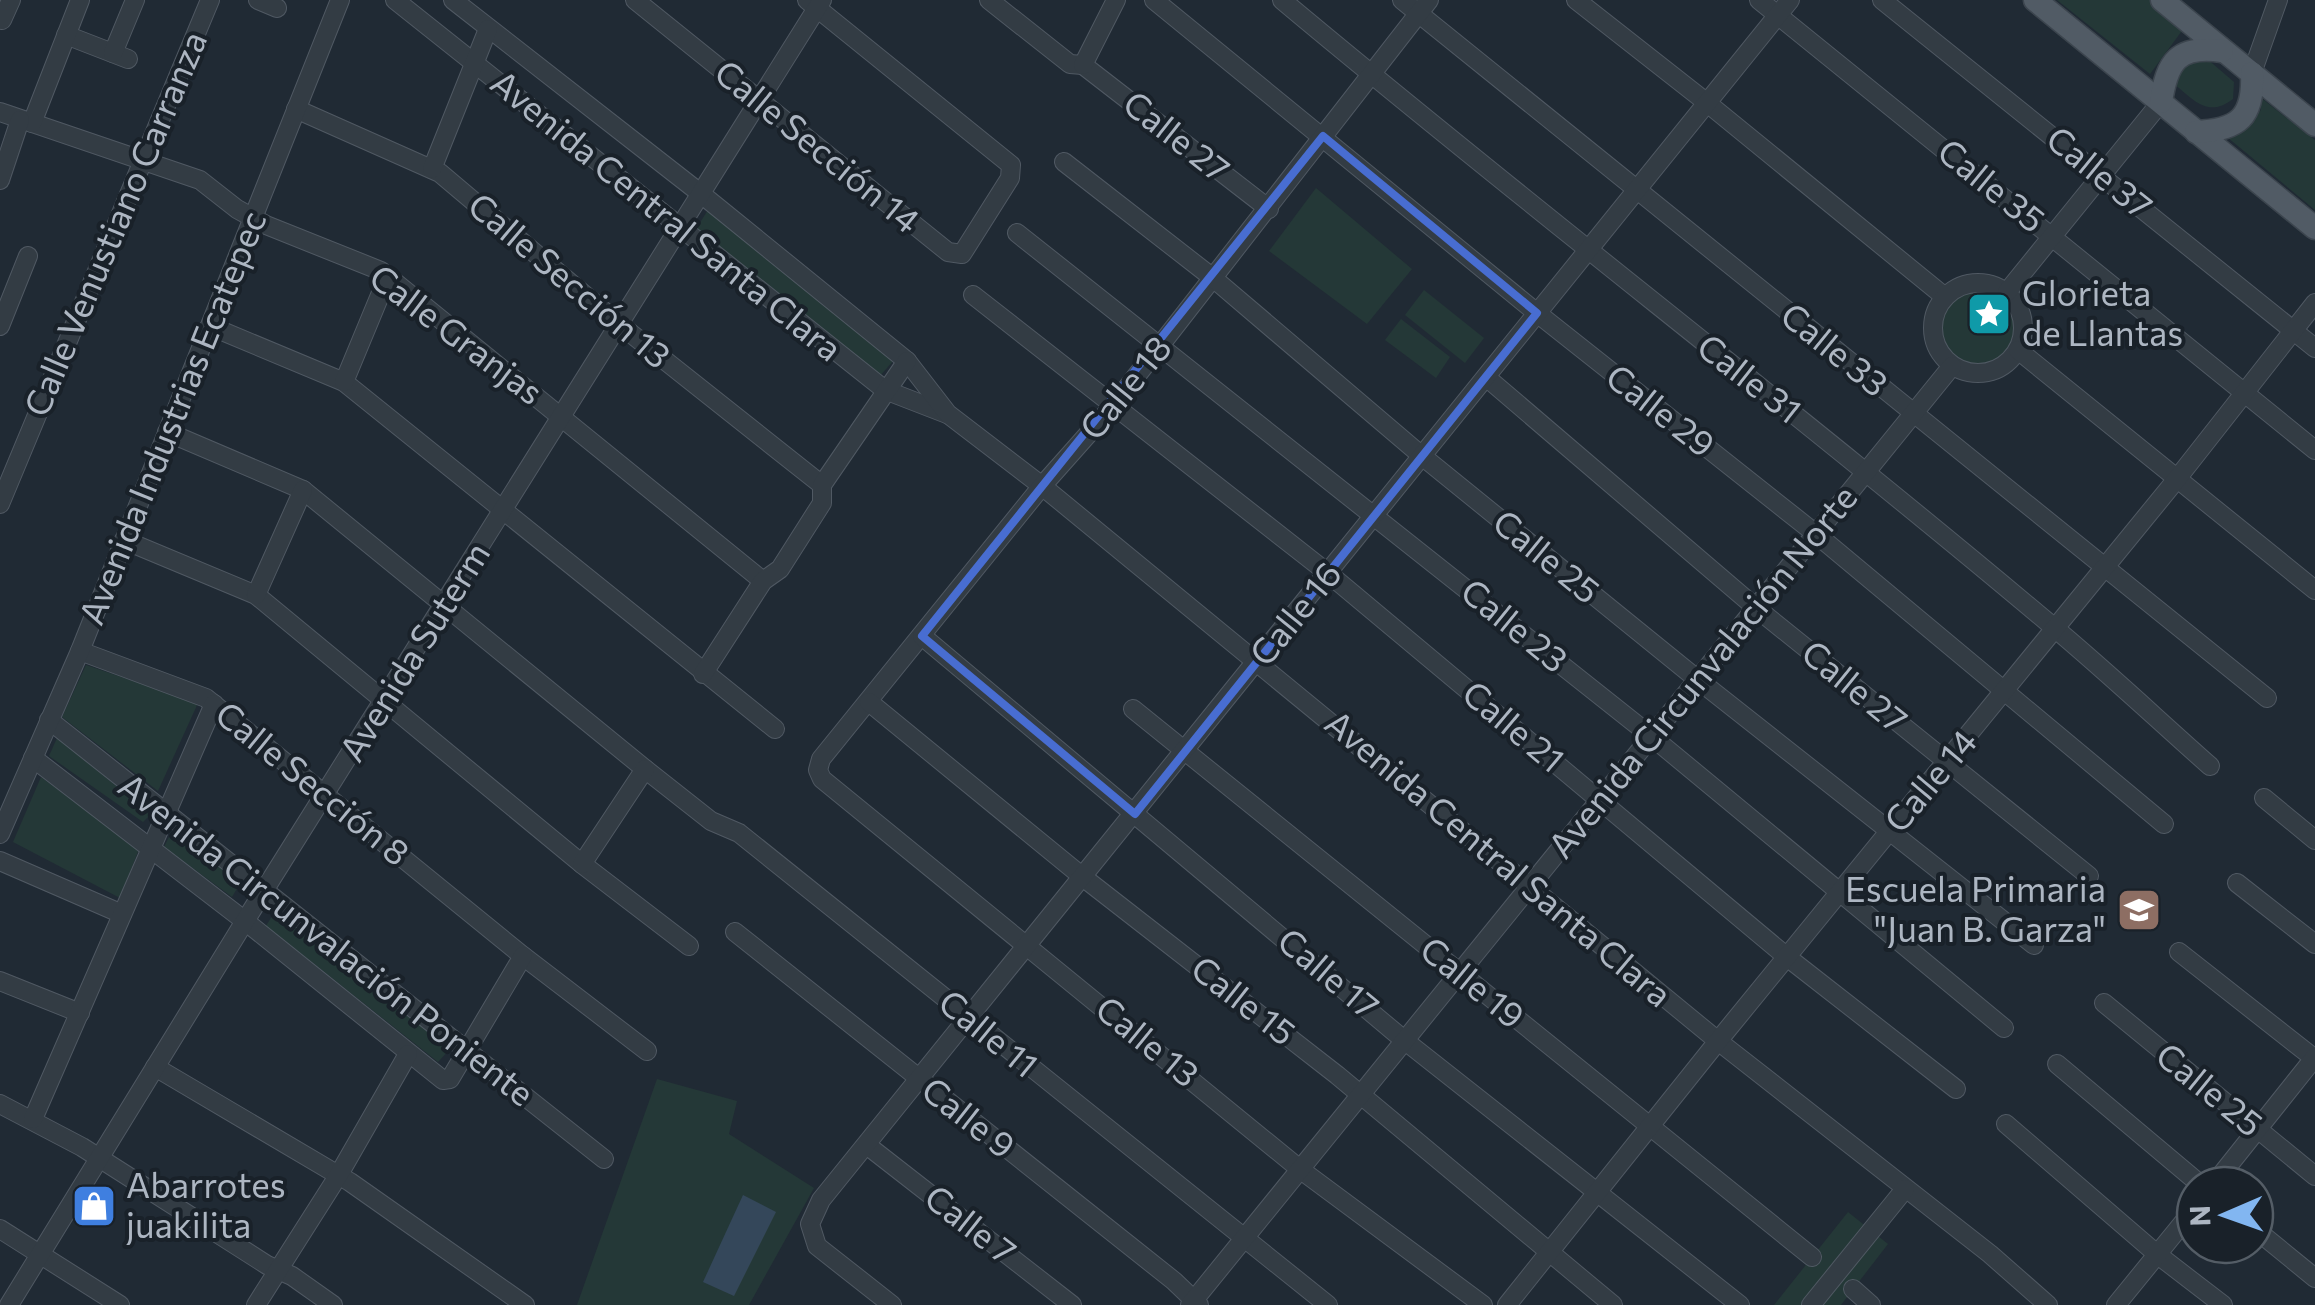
<svg xmlns="http://www.w3.org/2000/svg" width="2315" height="1305" font-family="Commissioner,sans-serif">
<rect width="100%" height="100%" fill="#202a34"/>
<g fill="#243837">
<polygon points="2057,0 2150,0 2184,28 2150,74"/>
<path d="M2199,52L2234,82L2233,99C2208,118 2195,101 2174,84L2175,59Z"/>
<polygon points="2260,97 2315,140 2315,210 2227,137 2252,120 2261,110"/>
<polygon points="1316,188 1412,269 1367,324 1269,251"/>
<polygon points="708,210 894,360 879,377 694,232"/>
<circle cx="1983" cy="328" r="43"/>
<polygon points="1424,290 1484,338 1465,363 1405,315"/>
<polygon points="1401,319 1450,357 1436,378 1385,340"/>
<polygon points="86,665 198,703 158,791 62,717"/>
<polygon points="57,738 151,814 143,822 49,756"/>
<polygon points="41,777 139,849 120,898 13,842"/>
<polygon points="172,831 242,880 232,897 164,847"/>
<polygon points="275,911 450,1049 438,1062 266,926"/>
<polygon points="657,1079 737,1101 729,1134 814,1188 749,1305 577,1305"/>
<polygon points="1848,1212 1888,1244 1841,1305 1774,1305"/>
</g>
<polygon fill="#34475a" points="743,1195 776,1212 734,1296 703,1282"/>
<g fill="none" stroke-linecap="round" stroke-linejoin="round">
<defs>
<g id="minor">
<polyline points="258,0 277,8"/>
<polyline points="395,0 885,390 947,414"/>
<polyline points="453,0 700,193 907,361 948,414 1042,486 1718,1041 1990,1254 2048,1305"/>
<polyline points="635,0 948,252 962,254 1010,178 1011,165 807,0"/>
<polyline points="989,0 1070,64 1083,65"/>
<polyline points="1154,0 1537,313 1816,534 2164,824"/>
<path d="M1282,0C1535,212 1798,412 2051,625C2105,670 2157,719 2210,766"/>
<polyline points="1402,0 2267,698"/>
<polyline points="1429,0 1113,406 1042,486 821,759 818,770 822,779 1301,1170 1483,1305"/>
<polyline points="1576,0 1706,102 1945,297"/>
<polyline points="1759,0 2315,450"/>
<polyline points="1882,0 2315,348"/>
<polyline points="2,20 11,0"/>
<polyline points="66,35 128,59"/>
<polyline points="113,53 135,0"/>
<polyline points="1083,65 1269,209"/>
<polyline points="1083,65 1116,0"/>
<polyline points="2252,73 2278,0"/>
<polyline points="296,109 440,173 619,324 822,485"/>
<polyline points="0,112 200,180 237,209 266,225 381,271 763,581"/>
<polyline points="32,123 80,0"/>
<polyline points="1064,162 1213,278 1422,456 1697,679 2034,945"/>
<polyline points="432,169 488,29"/>
<polyline points="0,180 20,120"/>
<polyline points="1017,233 1651,736 2004,1028"/>
<circle cx="1978" cy="328" r="45"/>
<polyline points="2007,292 2161,102"/>
<polyline points="973,295 1329,574 1787,957 1956,1089"/>
<polyline points="0,326 28,256"/>
<polyline points="210,326 344,382 775,729"/>
<polyline points="2018,350 2315,590"/>
<polyline points="1486,377 1755,607 2089,876"/>
<polyline points="344,382 388,276"/>
<polyline points="167,432 303,490 645,769 711,821 739,833 1328,1305"/>
<polyline points="0,504 210,0"/>
<polyline points="124,540 256,595 582,864 689,946"/>
<polyline points="256,595 303,490"/>
<polyline points="922,636 1404,1040 1740,1305"/>
<polyline points="80,651 206,698 523,956 647,1051"/>
<polyline points="703,674 763,581 780,569 822,503 822,485 907,361"/>
<polyline points="869,702 1084,878 1337,1075 1613,1305"/>
<polyline points="1133,709 1812,1257"/>
<polyline points="49,720 604,1159"/>
<polyline points="33,758 245,921 443,1080 450,1079 523,956"/>
<polyline points="2264,798 2315,840"/>
<polyline points="0,834 80,651 340,0"/>
<polyline points="0,861 122,914"/>
<polyline points="582,864 645,769"/>
<polyline points="2237,883 2315,944"/>
<polyline points="735,932 1174,1281 1199,1305"/>
<polyline points="2179,952 2315,1059"/>
<polyline points="0,981 80,1013"/>
<polyline points="2104,1003 2315,1176"/>
<polyline points="2057,1064 2201,1185"/>
<polyline points="155,1067 350,1182 525,1305"/>
<polyline points="0,1104 82,1147 267,1265 292,1276 333,1305"/>
<polyline points="33,1119 214,704"/>
<polyline points="2006,1124 2158,1255 2223,1305"/>
<polyline points="868,1146 1072,1305"/>
<polyline points="2213,1185 2315,1057"/>
<polyline points="0,1229 120,1305"/>
<polyline points="2255,1229 2315,1278"/>
<polyline points="1853,1289 1871,1305"/>
<polyline points="9,1305 245,921 822,0"/>
<polyline points="256,1305 338,1176 408,1054"/>
<polyline points="892,1305 817,1246 810,1224 821,1200 1790,0"/>
<polyline points="1190,1305 1952,366"/>
<polyline points="1507,1305 1718,1041 2176,480 2315,303"/>
<polyline points="1811,1305 1905,1189"/>
<polyline points="2116,1305 2195,1208"/>
</g>
<g id="major">
<polyline points="2035,0 2315,228"/>
<polyline points="2162,0 2315,125"/>
<path d="M2161,102C2167,61 2178,45 2222,51"/>
<path d="M2196,132C2239,130 2254,117 2252,73"/>
</g>
</defs>
<use href="#minor" stroke="#505963" stroke-width="20"/>
<use href="#major" stroke="#3c454e" stroke-width="25"/>
<use href="#minor" stroke="#333c44" stroke-width="18"/>
<use href="#major" stroke="#515b65" stroke-width="22"/>
</g>
<path fill="none" stroke="#486dd1" stroke-width="8" stroke-linejoin="round" d="M1323,136L1537,313L1135,814L922,636Z"/>
<defs>
<symbol id="sight-square" viewBox="-11 -11 22 22"><rect x="-9" y="-9" width="18" height="18" rx="4" fill="#0f9aa8" stroke="#192129"/><path d="M0-6L1.8-2.2L6-1.7L2.9 1.2L3.7 5.4L0 3.3L-3.7 5.4L-2.9 1.2L-6-1.7L-1.8-2.2Z" fill="#fff"/></symbol>
<symbol id="school-square" viewBox="-11 -11 22 22"><rect x="-9" y="-9" width="18" height="18" rx="4" fill="#8d6e63" stroke="#192129"/><path d="M0-5L7-2L0 1L-7-2ZM-4 1L0 2.5L4 1V4Q0 6-4 4Z" fill="#fff"/></symbol>
<symbol id="shop-square" viewBox="-11 -11 22 22"><rect x="-9" y="-9" width="18" height="18" rx="4" fill="#3f7fe0" stroke="#192129"/><path d="M-5-2.5h2.3a2.7 3.5 0 0 1 5.4 0H5L5.5 6h-11ZM-1.5-2.5h3a1.5 2.3 0 0 0-3 0Z" fill="#fff"/></symbol>
</defs>
<g fill-rule="evenodd">
<use href="#sight-square" x="1964" y="289" width="50" height="50"/>
<use href="#school-square" x="2114" y="885" width="50" height="50"/>
<use href="#shop-square" x="69" y="1181" width="50" height="50"/>
</g>
<g text-anchor="middle" stroke-width="8" stroke-linejoin="round" paint-order="stroke">
<g font-size="35" fill="#adb6c2" stroke="#192129">
<text transform="translate(1176 137) rotate(38)" y="12">Calle 27</text>
<text transform="translate(817 147) rotate(39)" y="12">Calle Sección 14</text>
<text transform="translate(2099 173) rotate(39)" y="12">Calle 37</text>
<text transform="translate(1991 186) rotate(39)" y="12">Calle 35</text>
<text transform="translate(666 216) rotate(39)" y="12">Avenida Central Santa Clara</text>
<text transform="translate(116 224) rotate(-67)" y="12">Calle Venustiano Carranza</text>
<text transform="translate(569 281) rotate(40)" y="12">Calle Sección 13</text>
<text transform="translate(456 335) rotate(37)" y="12">Calle Granjas</text>
<text transform="translate(1834 350) rotate(39)" y="12">Calle 33</text>
<text transform="translate(1749 379) rotate(38)" y="12">Calle 31</text>
<text transform="translate(1126 388) rotate(-51)" y="12">Calle 18</text>
<text transform="translate(1660 411) rotate(38)" y="12">Calle 29</text>
<text transform="translate(173 418) rotate(-68)" y="12">Avenida Industrias Ecatepec</text>
<text transform="translate(1546 557) rotate(39)" y="12">Calle 25</text>
<text transform="translate(1296 614) rotate(-51)" y="12">Calle 16</text>
<text transform="translate(1514 626) rotate(39)" y="12">Calle 23</text>
<text transform="translate(415 652) rotate(-58)" y="12">Avenida Suterm</text>
<text transform="translate(1703 672) rotate(-51)" y="12">Avenida Circunvalación Norte</text>
<text transform="translate(1854 687) rotate(39)" y="12">Calle 27</text>
<text transform="translate(1513 727) rotate(40)" y="12">Calle 21</text>
<text transform="translate(1931 781) rotate(-50)" y="12">Calle 14</text>
<text transform="translate(312 784) rotate(39)" y="12">Calle Sección 8</text>
<text transform="translate(1498 859) rotate(40)" y="12">Avenida Central Santa Clara</text>
<text transform="translate(326 940) rotate(38)" y="12">Avenida Circunvalación Poniente</text>
<text transform="translate(1328 974) rotate(40)" y="12">Calle 17</text>
<text transform="translate(1472 983) rotate(39)" y="12">Calle 19</text>
<text transform="translate(1243 1001) rotate(38)" y="12">Calle 15</text>
<text transform="translate(988 1034) rotate(39)" y="12">Calle 11</text>
<text transform="translate(1147 1042) rotate(39)" y="12">Calle 13</text>
<text transform="translate(2209 1090) rotate(39)" y="12">Calle 25</text>
<text transform="translate(968 1118) rotate(38)" y="12">Calle 9</text>
<text transform="translate(970 1225) rotate(38)" y="12">Calle 7</text>
</g>
<g font-size="35" fill="#adb6c2" stroke="#192129" text-anchor="start">
<text x="2022" y="306">Glorieta<tspan x="2022" dy="40">de Llantas</tspan></text>
<text x="2106" y="902" text-anchor="end">Escuela Primaria<tspan x="2106" dy="40">"Juan B. Garza"</tspan></text>
<text x="126" y="1198">Abarrotes<tspan x="126" dy="40">juakilita</tspan></text>
</g>
</g>
<g transform="translate(2225 1215) rotate(268)"><circle r="48" fill="#192129" stroke="#545d66" stroke-width="2.5"/>
<path d="M0-8L18 38L0 25L-18 38Z" fill="#82b6f1"/>
<text y="-15" font-size="28" font-weight="bold" text-anchor="middle" fill="#adb6c2">N</text>
</g>
</svg>
